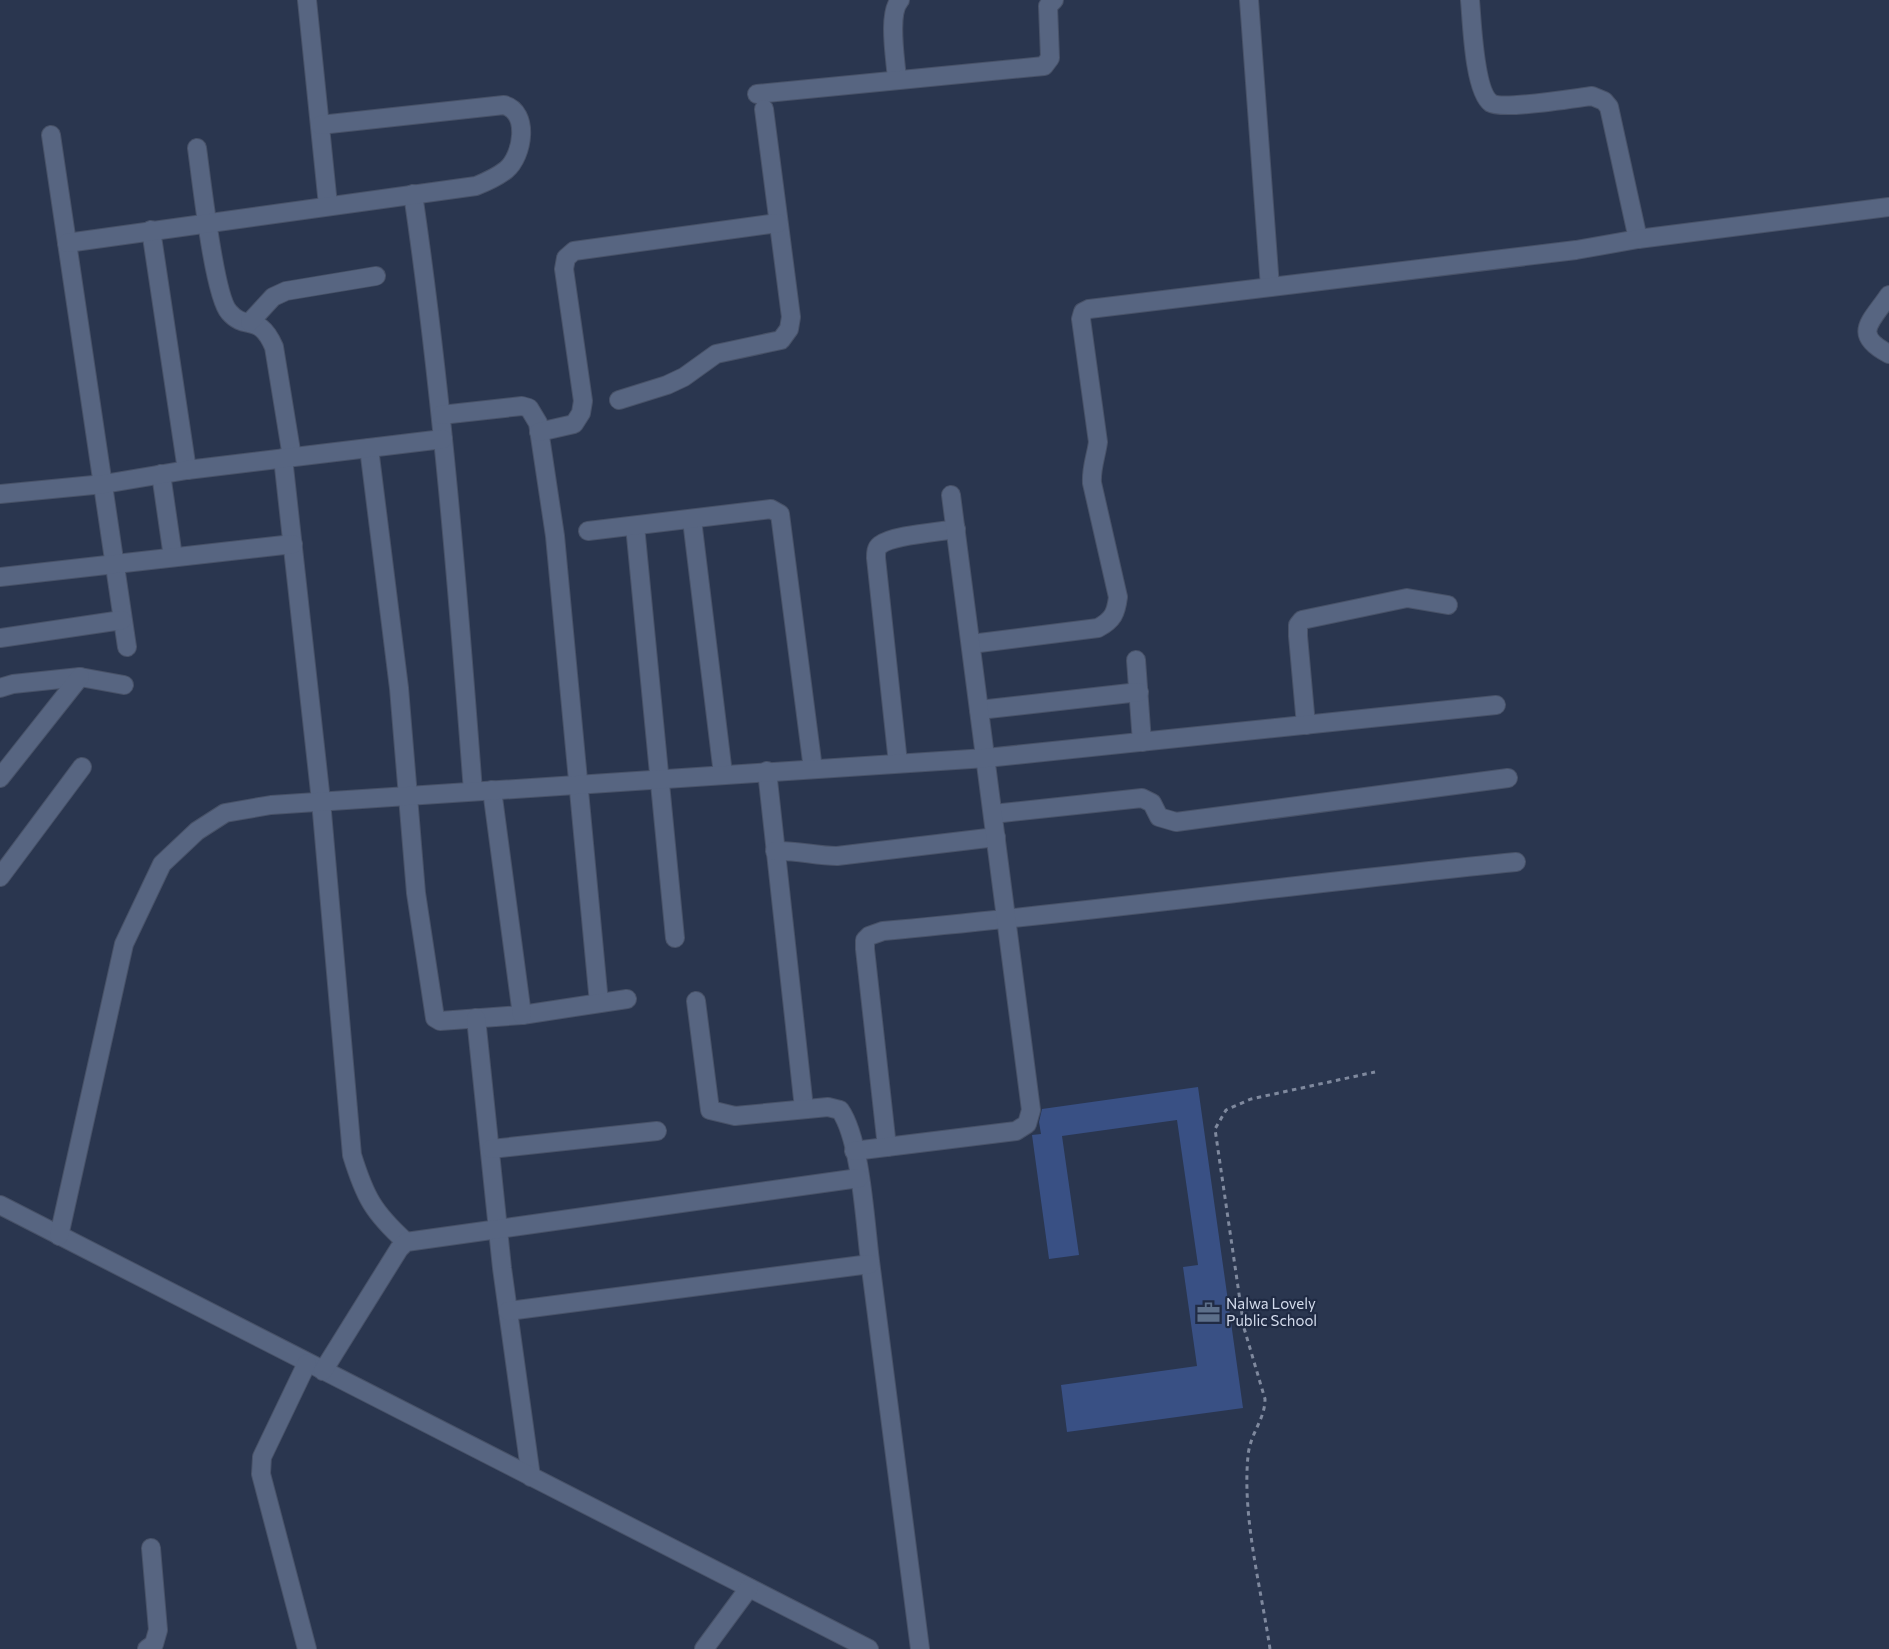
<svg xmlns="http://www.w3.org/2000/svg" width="1889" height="1649" font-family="Commissioner,sans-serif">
<rect width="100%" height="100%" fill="#2a364f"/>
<polygon fill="#395084" points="1198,1087 1243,1408 1067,1432 1061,1385 1197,1366 1183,1267 1198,1265 1177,1120 1062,1136 1079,1255 1049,1259 1032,1135 1041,1134 1039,1122 1042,1109"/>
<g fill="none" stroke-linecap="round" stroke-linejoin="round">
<defs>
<g id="minor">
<polyline points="307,0 328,205"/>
<polyline points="1249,0 1270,287"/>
<path d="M1470,0C1472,21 1474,91 1491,103C1502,110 1575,98 1592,96L1604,101L1609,107L1638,239"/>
<path d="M897,80C896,61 887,14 900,0"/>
<polyline points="757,94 1044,66 1050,58 1048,6 1054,0"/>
<polyline points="51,135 127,647"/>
<path d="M197,148C201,176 214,296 229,312C246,332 259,312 274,347L292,457"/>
<path d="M413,194C442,392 458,592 473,791"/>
<polyline points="151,230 187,470"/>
<path d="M67,243L476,186C486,182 497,177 506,170C523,156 530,112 504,105L320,125"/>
<path d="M1889,295C1871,322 1851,334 1889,354"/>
<polyline points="250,322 273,297 286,291 376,276"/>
<polyline points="619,400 667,385 684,377 716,354 781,340 789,329 791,317 764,109"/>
<polyline points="441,415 522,406 529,408 538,423 555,536 599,1003"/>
<polyline points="539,432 574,424 581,413 583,401 564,269 566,258 574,251 778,223"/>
<polyline points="369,448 399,688 416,893 435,1018 440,1021 522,1015 627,999"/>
<path d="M283,458L321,801L352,1155C365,1197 373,1212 406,1242"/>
<polyline points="161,474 173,557"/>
<polyline points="0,494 104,484 187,470 443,439"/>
<polyline points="692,520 723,774"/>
<polyline points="635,526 675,938"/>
<polyline points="588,531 771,509 780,514 813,769"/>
<polyline points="0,577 293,544"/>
<polyline points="0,638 122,620"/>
<path d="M971,644L1098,628C1113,620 1116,613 1118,597L1092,483C1091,468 1096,457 1098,442L1081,319L1083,312L1089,309L1576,250L1638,239L1889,207"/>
<polyline points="1136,660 1142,742"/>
<polyline points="0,688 13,684 80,677 124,685"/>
<polyline points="979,710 1139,692"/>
<polyline points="1306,725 1298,636 1298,625 1302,620 1407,598 1448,605"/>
<path d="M898,763L876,558C876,553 876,548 880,545C892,535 939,532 956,529"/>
<polyline points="767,771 804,1108"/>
<polyline points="0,778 80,677"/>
<polyline points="492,790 522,1015"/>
<polyline points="993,814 1142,798 1152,803 1159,817 1176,822 1508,778"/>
<path d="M775,851C797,850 815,856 837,856L996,837"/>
<polyline points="0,877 82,767"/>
<path d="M696,1001L710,1110L735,1116L828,1107L840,1110C861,1140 865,1223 870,1261C887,1390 904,1519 920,1649"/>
<polyline points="476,1018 502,1268 531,1477"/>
<path d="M887,1147L865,949V940L869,936L883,931C1094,912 1304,883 1516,862"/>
<polyline points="491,1149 657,1131"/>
<polyline points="854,1151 1016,1131 1027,1124 1031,1110 951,495"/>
<polyline points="0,1205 869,1649"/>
<polyline points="59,1236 124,944 162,864 197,831 225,813 271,805 986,758 1496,705"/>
<polyline points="508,1311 870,1264"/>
<polyline points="307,1363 262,1457 261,1474 307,1649"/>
<polyline points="323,1371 399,1249 406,1242 859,1178"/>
<polyline points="147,1649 154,1644 158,1630 151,1548"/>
<polyline points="704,1649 749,1588"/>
</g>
</defs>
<use href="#minor" stroke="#485268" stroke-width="20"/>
<path stroke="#7f899e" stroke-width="3" stroke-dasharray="4.5 4.5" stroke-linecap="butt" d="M1270,1649C1261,1588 1242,1517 1248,1456C1250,1433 1265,1420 1265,1399L1244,1328L1215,1129L1226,1110L1251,1099L1375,1072"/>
<use href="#minor" stroke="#576581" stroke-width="18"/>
</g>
<defs>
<symbol id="office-bare" viewBox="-9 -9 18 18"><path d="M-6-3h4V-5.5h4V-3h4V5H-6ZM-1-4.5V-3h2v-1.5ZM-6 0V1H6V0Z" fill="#5c6f8a" stroke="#202b44" stroke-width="2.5" paint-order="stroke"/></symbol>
</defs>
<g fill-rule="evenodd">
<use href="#office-bare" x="1192" y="1296" width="33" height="33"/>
</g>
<g text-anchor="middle" stroke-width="4.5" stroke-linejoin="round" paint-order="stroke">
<g font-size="15" fill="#d4dced" stroke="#202b44" text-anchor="start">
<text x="1226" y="1309">Nalwa Lovely<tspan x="1226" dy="17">Public School</tspan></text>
</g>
</g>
</svg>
